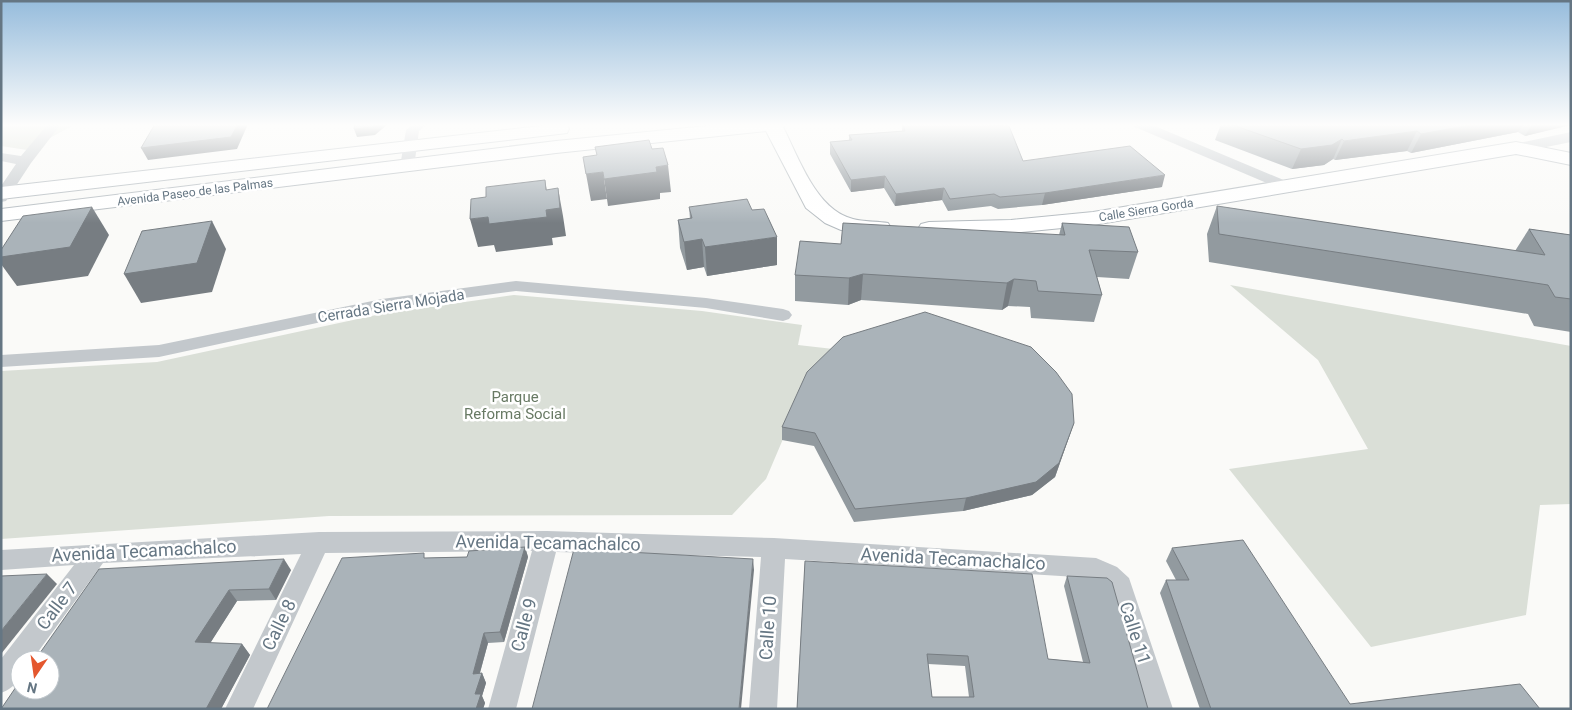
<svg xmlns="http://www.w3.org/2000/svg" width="1572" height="710" font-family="Roboto,sans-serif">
<rect width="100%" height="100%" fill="#fafaf8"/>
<g fill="#dadfd7">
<polygon points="1,124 76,124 27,150 1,146"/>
<polygon points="1230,285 1571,346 1571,504 1540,505 1526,615 1371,647 1229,469 1368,449 1318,360"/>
<polygon points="514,295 702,311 802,325 798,345 842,350 806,385 766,479 732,515 329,516 1,539 1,371 157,362 381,314"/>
</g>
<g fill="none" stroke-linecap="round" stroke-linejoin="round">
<defs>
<g id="secondary">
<polygon points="559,124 567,125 569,129 567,133 1,199 1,187"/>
<path d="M727,124H785L783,127C799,158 816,210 853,219C864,222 876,221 888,223L891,228L888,233L880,235L841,230L825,223L806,208L766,131L556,153L1,221V209L556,141Z"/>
<polygon points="1516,142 1571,153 1571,165 1516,154 1093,225 1011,233 929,236 921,234 918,229 921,224 929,222 1011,220 1093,212"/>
</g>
</defs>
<use href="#secondary" stroke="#b3babf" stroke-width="2"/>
<g fill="#c3c8cc" fill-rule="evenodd">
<polygon points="48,124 61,124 31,163 6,201 1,202 1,186 16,164 1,161 1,153 21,156"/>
<polygon points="413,124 427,124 419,131 414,167 407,171 400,167 406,130"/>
<polygon points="1133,124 1150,124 1293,184 1295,187 1288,191 1283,190 1135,127"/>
<polygon points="516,281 706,298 783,309 789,311 792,315 789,319 783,321 706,308 516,291 382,309 159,357 1,367 1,355 159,345 382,299"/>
<path d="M547,531L774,538L1096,558L1117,567L1129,578L1173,709H1145L1109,591L1093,578L785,559L777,709H749L761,557L556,552L516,709H488L532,551L325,553L253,709H225L301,554L103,563L32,660H20C20,676 18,687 1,693V659L74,565L1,570V550L319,532Z"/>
</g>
<polygon fill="#c3c8cc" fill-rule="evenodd" points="1571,132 1571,142 1516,153 1508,148 1510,145"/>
<use href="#secondary" fill="#fff" fill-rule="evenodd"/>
</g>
<g fill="#929a9f" fill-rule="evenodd">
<polygon points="902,124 989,125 1023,161 1162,187 1042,205 998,209 991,206 948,211 942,200 895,206 884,188 851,192 830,154 830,142 849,141 849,135 902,131"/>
<polygon points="1221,124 1571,124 1525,136 1518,132 1411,153 1407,151 1335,160 1333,159 1324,165 1292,169 1215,140"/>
<polygon points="1217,206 1515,251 1529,229 1571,235 1571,332 1534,326 1528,314 1209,262 1207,234"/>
<polygon points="689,207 777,265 707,276 704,267 687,270 680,248 678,220 690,219"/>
<polygon points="1062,223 1138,252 1129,279 1097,277 1102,295 1094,322 1031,318 1030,307 1008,306 1002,310 861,300 848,305 795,301 795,275 841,244 1059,235"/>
<polygon points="1074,423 1055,477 1032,495 963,511 854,522 814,446 782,440 782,427"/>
<polygon points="525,547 528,557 504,642 488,643 480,673 482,673 486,683 482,696 485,703 483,709 426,558 467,557"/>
<polygon points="1172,548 1350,704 1540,709 1200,709 1160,593 1166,580 1176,580 1166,561"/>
<path d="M805,561L1048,659L1083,662L1064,586L1067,576L1148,709H797ZM928,664L965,666L969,697H932Z"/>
<polygon points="99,569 291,570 276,600 237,601 210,643 242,644 250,655 221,709 1,709"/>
</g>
<g fill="#777d82">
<polygon points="238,124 248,124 237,149 148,160 141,148"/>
<polygon points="376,124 388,124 375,135 357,137 354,129"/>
<polygon points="1476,124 1524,124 1518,132 1411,153 1421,134"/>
<polygon points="1532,124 1571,124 1571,125 1525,136"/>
<polygon points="1417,131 1407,151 1335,160 1344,141"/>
<polygon points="1342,139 1333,159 1324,165 1292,169 1301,149"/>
<polygon points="668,165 671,192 660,193 660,199 608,206 604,179 656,167"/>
<polygon points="603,172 607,199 591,201 586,174"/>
<polygon points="1165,175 1162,187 1042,205 1045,193"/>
<polygon points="885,176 884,188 851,192 851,180"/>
<polygon points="545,180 550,210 558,188 563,216 566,236 552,238 553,245 496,252 494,245 478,247 470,219 546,210"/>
<polygon points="944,188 942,200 895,206 896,194"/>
<polygon points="92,207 109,235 88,276 17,286 1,264 1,257"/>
<polygon points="212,221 226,249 212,292 141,303 124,274"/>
<polygon points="777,237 777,265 707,276 705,247"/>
<polygon points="702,239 704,267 687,270 684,242"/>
<polygon points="863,274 861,300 848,305 849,278"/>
<polygon points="1014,279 1008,306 1002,310 1007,283"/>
<polygon points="1074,423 1055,477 1032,495 963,511 966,498"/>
<polygon points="525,547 528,557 504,642 500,632"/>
<polygon points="284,559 291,570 276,600 269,589"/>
<polygon points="753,559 754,570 741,709 739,709"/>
<polygon points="47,574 57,584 1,654 1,631"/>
<polygon points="229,590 237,601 204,653 195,642"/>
<polygon points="484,633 488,643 477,683 473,674"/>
<polygon points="242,644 250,655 221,709 206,709"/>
<polygon points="482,673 486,683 482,696 485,703 483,709 476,709 475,694"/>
</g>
<g fill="#aab3b9" stroke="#777d82" fill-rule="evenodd">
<polygon points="155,124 238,124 231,137 141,148"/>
<polygon points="355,124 376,124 372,127 354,129"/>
<polygon points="903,124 989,124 989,125 1009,126 1023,161 1130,146 1165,175 1045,193 1000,197 994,194 950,199 944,188 896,194 885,176 851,180 830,142 852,140 849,135 905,131"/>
<polygon points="1230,124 1476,124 1421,134 1417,131 1344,141 1342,139 1332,145 1301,149"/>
<polygon points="649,140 652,149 663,148 668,165 656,167 657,172 604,179 603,172 586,174 583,157 597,155 595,147"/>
<polygon points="545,180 546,190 558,188 560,208 546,210 547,217 489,224 488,217 470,219 471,199 486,197 486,187"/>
<polygon points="747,199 752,210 764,209 777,237 705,247 702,239 684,242 678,220 692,218 689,207"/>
<polygon points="1217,206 1545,255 1529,229 1571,235 1571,299 1555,297 1548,285 1219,234"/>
<polygon points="92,207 70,247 1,257 1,250 23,216"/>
<polygon points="212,221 197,263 124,274 142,231"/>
<polygon points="843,223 1065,235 1062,223 1129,227 1138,252 1089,250 1102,295 1038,291 1036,281 1014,279 1007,283 863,274 849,278 795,275 800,241 841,244"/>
<polygon points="925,312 1031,347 1056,372 1072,394 1074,423 1059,463 1036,482 966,498 855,509 815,433 782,427 807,372 843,337"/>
<polygon points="1243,540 1350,704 1520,684 1540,709 1211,709 1166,580 1189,580 1172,548"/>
<polygon points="525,547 500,632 484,633 473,674 482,673 475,694 481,694 476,709 267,709 342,558 424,553 424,558 467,557 469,551"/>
<polygon points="574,549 753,559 739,709 532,709"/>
<polygon points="284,559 269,589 229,590 195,642 242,644 206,709 1,709 20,681 20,690 50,690 50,660 35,660 99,569"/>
<path d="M805,561L1032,574L1048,659L1090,663L1067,576L1107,578L1112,582L1148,709H797ZM927,654L968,656L974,697H932Z"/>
<polygon points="47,574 1,631 1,576"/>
</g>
<linearGradient id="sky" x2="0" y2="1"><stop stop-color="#96bcdc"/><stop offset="0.56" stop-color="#fdfdfc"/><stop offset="1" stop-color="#fdfdfc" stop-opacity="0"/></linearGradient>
<rect width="1572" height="223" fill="url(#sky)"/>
<g text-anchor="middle" stroke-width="5" stroke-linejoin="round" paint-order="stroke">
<g font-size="12" fill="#657683" stroke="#fff">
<text transform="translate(195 192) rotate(-7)" y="4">Avenida Paseo de las Palmas</text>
<text transform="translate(1146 210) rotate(-9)" y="4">Calle Sierra Gorda</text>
</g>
<g font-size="15" fill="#657683" stroke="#fff">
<text transform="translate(391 306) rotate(-9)" y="5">Cerrada Sierra Mojada</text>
</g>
<g font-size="15" fill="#687a64" stroke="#fff">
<text x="515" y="402">Parque<tspan x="515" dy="17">Reforma Social</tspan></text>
</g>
<g font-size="18" fill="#657683" stroke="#fff">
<text transform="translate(548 543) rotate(1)" y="6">Avenida Tecamachalco</text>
<text transform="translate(144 551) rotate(-3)" y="6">Avenida Tecamachalco</text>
<text transform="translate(953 559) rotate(3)" y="6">Avenida Tecamachalco</text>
<text transform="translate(57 606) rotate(-53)" y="6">Calle 7</text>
<text transform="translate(279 625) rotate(-64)" y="6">Calle 8</text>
<text transform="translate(524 625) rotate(-75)" y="6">Calle 9</text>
<text transform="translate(768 628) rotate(-86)" y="6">Calle 10</text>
<text transform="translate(1135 633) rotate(72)" y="6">Calle 11</text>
</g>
</g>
<rect width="1572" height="710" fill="none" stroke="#657683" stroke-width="5"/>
<g transform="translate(35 675) rotate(193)"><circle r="24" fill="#ffffff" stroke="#c1c8cd"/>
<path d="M0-4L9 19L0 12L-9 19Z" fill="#e4572e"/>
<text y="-8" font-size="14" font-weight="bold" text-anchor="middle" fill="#657683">N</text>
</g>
</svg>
